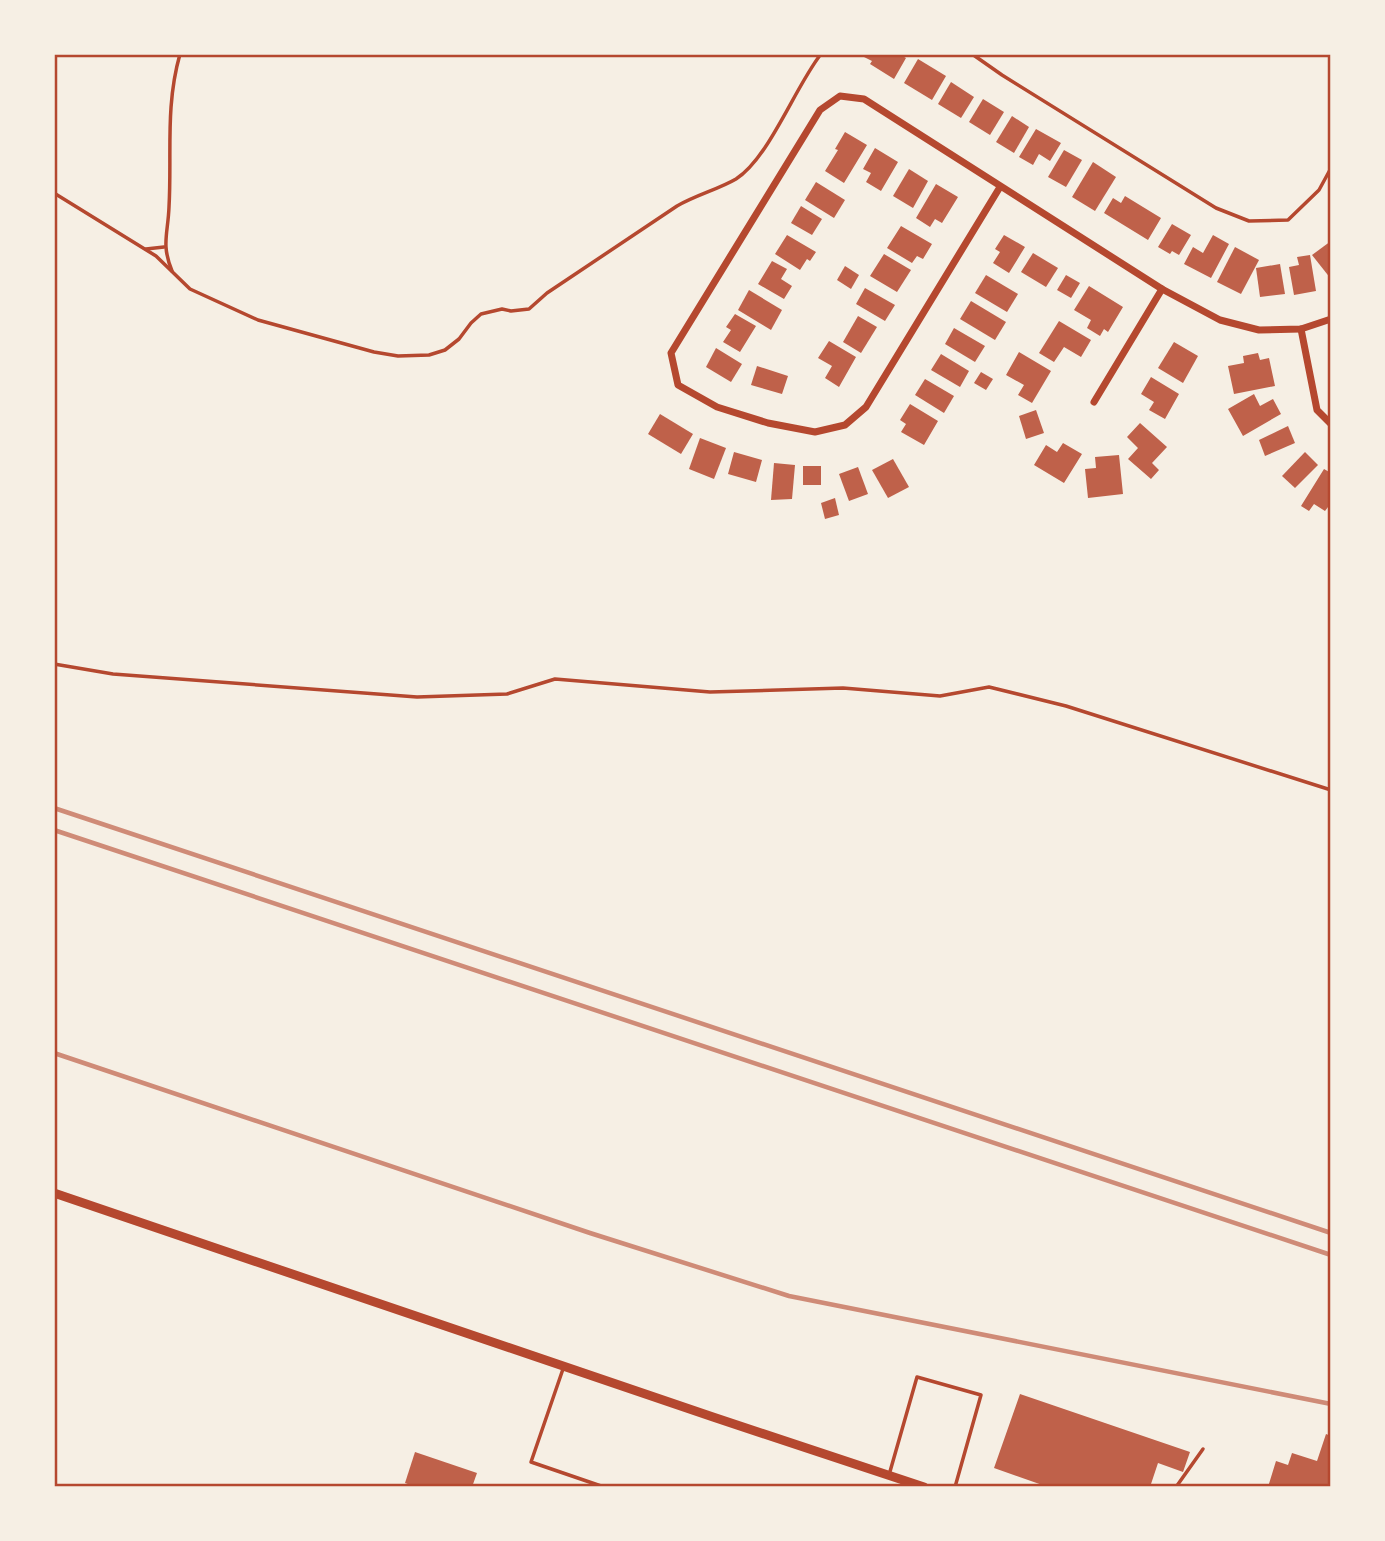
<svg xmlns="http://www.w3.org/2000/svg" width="1385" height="1541" font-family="'Nunito Sans',sans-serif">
<rect width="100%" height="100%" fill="#f6efe4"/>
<g fill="#bf614a">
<polygon points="866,54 899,54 906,58 894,79 870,64 872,61 864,57"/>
<polygon points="918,59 946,76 932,100 904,83"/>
<polygon points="951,82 974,97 961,118 938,104"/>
<polygon points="983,99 1004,112 990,135 969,122"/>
<polygon points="1012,116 1029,127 1014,153 996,142"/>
<polygon points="1036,129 1061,143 1050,161 1039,154 1033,165 1019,157"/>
<polygon points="845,132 867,145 844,183 825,171 838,150 835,149"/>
<polygon points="875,148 898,162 881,191 866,182 871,173 863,169"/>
<polygon points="1064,150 1082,160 1066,187 1048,177"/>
<polygon points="1093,162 1116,177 1095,211 1072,197"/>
<polygon points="909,169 928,181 913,208 893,196"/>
<polygon points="816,182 845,200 834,218 805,200"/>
<polygon points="936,184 958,197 942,223 935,219 930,227 916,218"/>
<polygon points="1125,196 1161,218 1148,240 1104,213 1113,198 1121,203"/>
<polygon points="801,206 822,219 812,235 791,223"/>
<polygon points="1172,224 1191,235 1179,255 1172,251 1170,254 1158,247"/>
<polygon points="901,226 932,244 923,259 917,256 912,263 887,248"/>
<polygon points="787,235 816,252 810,261 807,259 800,270 775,254"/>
<polygon points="1004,235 1025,247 1009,273 993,263 1000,252 995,249"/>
<polygon points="1213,235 1229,244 1211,278 1184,264 1193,247 1203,253"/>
<polygon points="1331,241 1331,279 1312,255"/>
<polygon points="1235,247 1259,260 1241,294 1217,282"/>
<polygon points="1033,253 1058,268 1046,287 1021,272"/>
<polygon points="884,254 911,270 897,292 870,276"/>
<polygon points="1310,255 1316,291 1294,295 1289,267 1299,265 1297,257"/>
<polygon points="772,261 787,269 781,279 792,286 784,299 758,284"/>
<polygon points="1280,264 1285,294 1260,297 1256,268"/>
<polygon points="845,266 859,275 851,289 837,280"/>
<polygon points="986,275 1018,294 1007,312 975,293"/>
<polygon points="1066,275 1080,283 1071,298 1057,290"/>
<polygon points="1089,286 1123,307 1108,332 1104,329 1100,336 1087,328 1091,320 1074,310"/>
<polygon points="865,288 895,305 885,321 856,304"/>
<polygon points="749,290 782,310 771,330 738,310"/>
<polygon points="971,301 1006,322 995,340 960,319"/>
<polygon points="735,314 756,326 740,352 723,342 731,330 726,327"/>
<polygon points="858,316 877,327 861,353 843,342"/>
<polygon points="1059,321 1091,340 1081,357 1064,347 1054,362 1039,353"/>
<polygon points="954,328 985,346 975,362 945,344"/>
<polygon points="829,341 856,357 839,387 825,378 832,366 818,358"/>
<polygon points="1174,342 1198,356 1183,383 1158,368"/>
<polygon points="716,348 742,364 731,382 706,367"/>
<polygon points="1019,352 1051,371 1032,403 1018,395 1024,385 1006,375"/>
<polygon points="1258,353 1260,360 1269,358 1275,386 1234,394 1228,366 1244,363 1243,356"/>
<polygon points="941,354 969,371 960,387 931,370"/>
<polygon points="757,366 788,376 782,394 751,385"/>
<polygon points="981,372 993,379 986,390 974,383"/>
<polygon points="1151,377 1179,394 1165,419 1149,410 1154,402 1141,394"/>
<polygon points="925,379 954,396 944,413 915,395"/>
<polygon points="1254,394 1260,406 1273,399 1281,414 1243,436 1228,409"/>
<polygon points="910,404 938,421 924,445 901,432 906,424 900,420"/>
<polygon points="1036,410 1044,433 1026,439 1019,416"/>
<polygon points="660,414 693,434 681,454 648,434"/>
<polygon points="1140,423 1167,447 1152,463 1159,470 1151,479 1128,459 1138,448 1127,437"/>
<polygon points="1288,426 1295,443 1265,456 1259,440"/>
<polygon points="700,438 726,448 714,479 689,469"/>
<polygon points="1063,443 1082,454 1064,483 1034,465 1046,445 1057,452"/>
<polygon points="734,452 762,460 756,482 728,474"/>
<polygon points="1305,452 1318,465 1295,488 1282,476"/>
<polygon points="1119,455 1123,494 1088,498 1085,469 1096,468 1095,457"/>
<polygon points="893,459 909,487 888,498 872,470"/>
<polygon points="774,463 795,465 792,499 771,500"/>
<rect x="803" y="466" width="18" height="19"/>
<polygon points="858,467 868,494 849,501 839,474"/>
<polygon points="1324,469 1331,473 1331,503 1325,511 1314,504 1309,511 1301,506"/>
<polygon points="835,498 839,515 825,519 821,503"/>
<polygon points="1020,1394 1190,1452 1183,1472 1158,1463 1150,1487 1048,1487 994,1468"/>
<polygon points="1326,1434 1331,1436 1331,1479 1328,1487 1268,1487 1276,1461 1288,1465 1292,1453 1317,1461"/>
<polygon points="415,1452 477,1473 472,1487 416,1487 405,1483"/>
</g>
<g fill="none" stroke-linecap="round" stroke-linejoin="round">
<g stroke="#b5482f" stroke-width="3.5">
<polyline points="972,54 1002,75 1216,208 1249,221 1288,220 1319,190 1331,168"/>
<path d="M54,193L156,256L190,289L258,320L374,352L398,356L429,355L445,350L459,339L471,323L481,314L502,309L511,311L529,309L547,293L677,206C696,195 719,189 736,179C769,158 795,87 821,54"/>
<polyline points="146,249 164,247"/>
<path d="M172,271C161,244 168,234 169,207C172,154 165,107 180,54"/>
<polyline points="54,664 113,674 417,697 507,694 555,679 710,692 843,688 940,696 989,687 1066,706 1331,790"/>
<polyline points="563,1369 531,1462 604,1487"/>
<polyline points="889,1475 917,1377 981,1395 955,1487"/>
<polyline points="1176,1487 1203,1449"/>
</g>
<g stroke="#b5482f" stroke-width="7">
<polyline points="1000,187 866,407 845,425 815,432 768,423 717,407 678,385 671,353 820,110 840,96 864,99 1162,289 1220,320 1259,330 1301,329 1331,319"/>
<polyline points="1301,329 1317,410 1331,424"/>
<polyline points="1094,402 1162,289"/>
</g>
<polyline stroke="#b5482f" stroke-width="9" points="54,1193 713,1417 924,1487"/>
<g stroke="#cf8b77" stroke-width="4.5">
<polyline points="54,808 1331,1233"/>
<polyline points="54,830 1331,1255"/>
<polyline points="54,1053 590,1233 789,1296 1331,1404"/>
</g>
</g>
<rect width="1385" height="1541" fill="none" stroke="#f6efe4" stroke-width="112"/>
<rect x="56" y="56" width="1273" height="1429" fill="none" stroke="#b5482f" stroke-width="2.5"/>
</svg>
